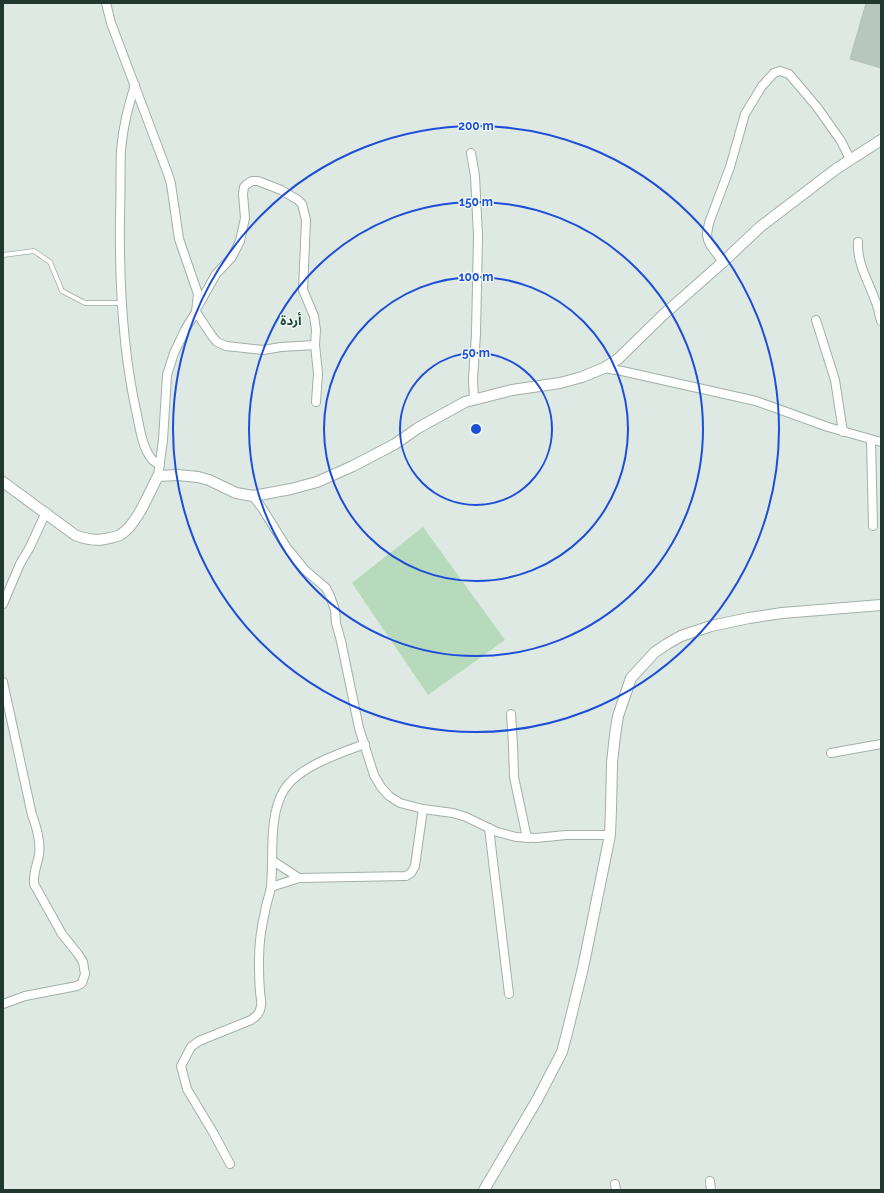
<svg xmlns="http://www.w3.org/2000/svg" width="884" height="1193" font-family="Raleway,'Noto Sans Arabic',sans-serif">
<rect width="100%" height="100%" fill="#dee9e3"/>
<polygon fill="#b7dabd" points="423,527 505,640 428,695 352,583"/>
<polygon fill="#b7c6bf" stroke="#b1c2b9" points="866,3 881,3 881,68 850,59"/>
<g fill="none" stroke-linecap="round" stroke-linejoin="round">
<defs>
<polyline id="service" points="3,255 34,251 50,262 62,291 85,303 122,303"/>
<g id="minor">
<polyline points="106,3 111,23 168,174 171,184 179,239 198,294 196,312 186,328 174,353 167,375 163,440 158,476"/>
<path d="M135,85C128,108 123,126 121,150C120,171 121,193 120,214C119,281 122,349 137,415C140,429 142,446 151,458C153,462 157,463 160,465"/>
<polyline points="471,153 475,176 478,236 476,334 473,379 474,400"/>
<path d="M858,242C857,264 868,280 875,300C878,306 879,314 881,321"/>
<polyline points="723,262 711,246 708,240 707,234 709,223 730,167 745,114 762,86 774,73 780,71 789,74 817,107 841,141 850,159"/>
<polyline points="198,306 216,274 232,257 240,241 245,218 243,194 244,187 247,184 252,181 258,181 281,190 298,200 302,204 306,220 303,290 314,316 316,330 315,345 318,373 316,402"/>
<polyline points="196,312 212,336 217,342 226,346 263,350 281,347 315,345"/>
<polyline points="816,320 835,380 843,432"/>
<polyline points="604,368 622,371 756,401 828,427 881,442"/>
<polyline points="871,440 873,526"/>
<polyline points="253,496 262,508 287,548 305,570 326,588 330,596 335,610 336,623 341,641 359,728 374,775 381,787 389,796 400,803 423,809 453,813 466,817 497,832 516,837 536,838 566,835 610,835"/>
<polyline points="3,604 20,564 30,547 46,512"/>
<path d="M3,682L32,815C37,828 41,841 39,855C37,865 33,873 34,884L62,934L78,954L83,962L85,974L82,983L77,986L25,996L3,1004"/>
<polyline points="511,714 513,744 514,777 527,838"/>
<polyline points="831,753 881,744"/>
<polyline points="489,828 509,994"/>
<polyline points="273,861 299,878"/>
<polyline points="271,887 299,878 406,876 411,873 415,866 423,809"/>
<path d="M230,1164L214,1134L187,1089L181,1066L191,1047L199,1041L251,1020C257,1016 260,1013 261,1006C262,1001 260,996 260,991C259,981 259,970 259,960C259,944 261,928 265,912C266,903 270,895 271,886C274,856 268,816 284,790C298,767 340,753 365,744"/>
<polyline points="710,1181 711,1190"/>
<polyline points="615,1184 616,1190"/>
</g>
<g id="tertiary">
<path d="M3,482L75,535C85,539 95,541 105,539C110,538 116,537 120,535C137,525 149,493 158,476L178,475L198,477L209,480L236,493L253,496L291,489L317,482L353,466L395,444L418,428L465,402L512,390L560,383L582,377L604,368L618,359L663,315L723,262L760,227L836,169L881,140"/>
<polyline points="484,1190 537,1100 562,1052 567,1033 583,968 610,835 611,809 612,763 615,735 618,716 631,678 655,652 667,644 681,636 711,626 749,618 782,613 881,605"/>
</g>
</defs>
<use href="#service" stroke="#a1b0a9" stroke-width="5.5"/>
<use href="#minor" stroke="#a1b0a9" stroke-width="10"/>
<use href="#tertiary" stroke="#a1b0a9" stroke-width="12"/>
<use href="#service" stroke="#fff" stroke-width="4"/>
<use href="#minor" stroke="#fff" stroke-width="8"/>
<use href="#tertiary" stroke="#fff" stroke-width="10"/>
</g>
<g fill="none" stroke="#1d4ed8" stroke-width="2">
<circle cx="476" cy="429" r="76"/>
<circle cx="476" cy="429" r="152"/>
<circle cx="476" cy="429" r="227"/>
<circle cx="476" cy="429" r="303"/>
</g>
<g text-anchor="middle" stroke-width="3" stroke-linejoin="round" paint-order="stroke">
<g font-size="13" font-weight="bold" fill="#1d493a" stroke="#eef6f1">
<text x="291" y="325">أردة</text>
</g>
</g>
<circle cx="476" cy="429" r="6" fill="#1d4ed8" stroke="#eef6f1" stroke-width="2"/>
<g font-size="12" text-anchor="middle" font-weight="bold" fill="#1d4ed8" stroke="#eef6f1" stroke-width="3" stroke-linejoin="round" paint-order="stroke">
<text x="476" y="130">200 m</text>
<text x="476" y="206">150 m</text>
<text x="476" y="281">100 m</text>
<text x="476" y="357">50 m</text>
</g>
<rect width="884" height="1193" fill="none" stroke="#20382f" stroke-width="8"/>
</svg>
